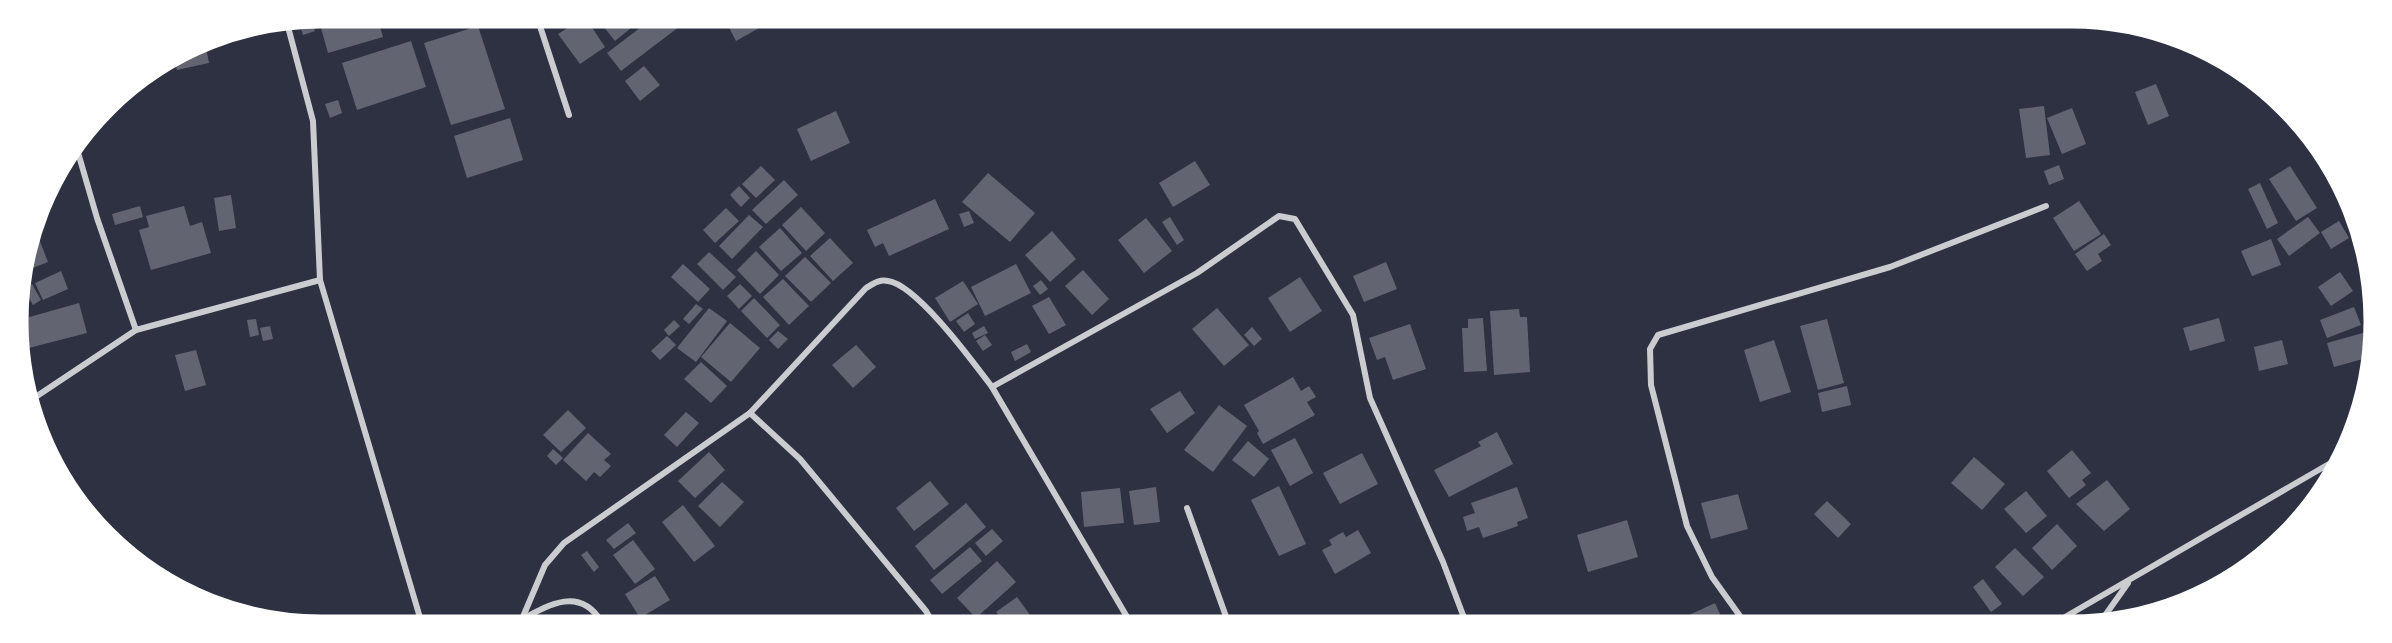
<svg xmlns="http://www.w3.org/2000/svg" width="2392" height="643" font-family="'Sofia Sans Condensed',sans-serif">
<rect width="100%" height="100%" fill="#2d3142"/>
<g fill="#626471">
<polygon points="318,17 377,17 383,37 328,53"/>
<polygon points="585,17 605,47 580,64 558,34"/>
<polygon points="596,17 632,17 637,23 615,41"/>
<polygon points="653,18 686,18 688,20 621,71 607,53"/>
<polygon points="724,18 777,18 736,41"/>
<polygon points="311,19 315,31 303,35 299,21"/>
<polygon points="478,26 505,109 451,125 424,43"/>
<polygon points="411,41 426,87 357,110 342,63"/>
<polygon points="205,43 209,63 177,70 174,59 196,45"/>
<polygon points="644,66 660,85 640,101 625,81"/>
<polygon points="2156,84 2169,116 2148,125 2135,92"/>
<polygon points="338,100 342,113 330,118 325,104"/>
<polygon points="2044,106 2050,155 2026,158 2019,109"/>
<polygon points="2072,108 2086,144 2062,154 2047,118"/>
<polygon points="836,111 850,143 811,161 797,129"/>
<polygon points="510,118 523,160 467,178 454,136"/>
<polygon points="1195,161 1210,185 1173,207 1159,183"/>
<polygon points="2059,165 2064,179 2049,185 2044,171"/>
<polygon points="761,166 775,180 756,198 742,184"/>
<polygon points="2290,166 2317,208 2296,221 2269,179"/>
<polygon points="988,173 1035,213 1010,242 962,202"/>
<polygon points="784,180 798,195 766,224 752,210"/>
<polygon points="2260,183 2278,223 2267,229 2248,189"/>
<polygon points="739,186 750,198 741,207 730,195"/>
<polygon points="231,195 236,228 219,231 214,198"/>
<polygon points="935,199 949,229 889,256 883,243 875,247 867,230"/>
<polygon points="2079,201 2101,234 2074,251 2053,218"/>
<polygon points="140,206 143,217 115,225 112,214"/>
<polygon points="184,206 190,226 202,222 211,253 151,270 139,230 149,227 146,216"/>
<polygon points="801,207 825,233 806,251 782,225"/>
<polygon points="726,208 739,221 715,243 703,230"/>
<polygon points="969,211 974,223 964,227 959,214"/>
<polygon points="749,215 763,227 732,259 719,246"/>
<polygon points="1170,217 1184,240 1177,245 1162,222"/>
<polygon points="2308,217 2320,233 2289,256 2277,239"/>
<polygon points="1146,218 1172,251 1144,273 1118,240"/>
<polygon points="2339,221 2349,238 2331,249 2321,232"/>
<polygon points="780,228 802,253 781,271 759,247"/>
<polygon points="36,231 48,262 25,271"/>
<polygon points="1052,231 1076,259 1050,282 1025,255"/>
<polygon points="2104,234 2111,245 2098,254 2102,261 2087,271 2075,254"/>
<polygon points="830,238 853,263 833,281 810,256"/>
<polygon points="2271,239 2281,265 2252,276 2241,251"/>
<polygon points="756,251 779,275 760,294 737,270"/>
<polygon points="709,252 736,277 723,290 697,264"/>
<polygon points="805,257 831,283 811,302 785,276"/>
<polygon points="1386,262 1397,289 1364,302 1353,276"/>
<polygon points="683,264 710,289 698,302 671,277"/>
<polygon points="1016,264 1031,293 985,316 971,287"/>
<polygon points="1083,270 1109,299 1092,315 1065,286"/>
<polygon points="61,271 68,289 43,300 35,283"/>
<polygon points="2340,272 2353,291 2331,306 2318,287"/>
<polygon points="1300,277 1322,311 1290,332 1268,298"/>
<polygon points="783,279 809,306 789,325 763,297"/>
<polygon points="1041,280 1048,289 1040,295 1033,286"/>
<polygon points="963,281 978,304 950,322 935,298"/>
<polygon points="32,284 41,300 33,305 24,289"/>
<polygon points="740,284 752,296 739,309 727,296"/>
<polygon points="1049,297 1066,325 1049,334 1032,306"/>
<polygon points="754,298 780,325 767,338 741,311"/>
<polygon points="79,303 87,333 25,349 19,320"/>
<polygon points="696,304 703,309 689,324 683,319"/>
<polygon points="2354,307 2361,325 2327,338 2320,320"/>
<polygon points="709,308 727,321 696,362 677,348"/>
<polygon points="1217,308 1249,345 1224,366 1192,329"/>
<polygon points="1519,309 1520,317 1527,317 1530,372 1494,375 1490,311"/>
<polygon points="968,313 975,324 964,332 956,321"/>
<polygon points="1483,318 1487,371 1464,372 1462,328 1468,328 1468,319"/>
<polygon points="2219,318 2225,341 2190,351 2183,328"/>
<polygon points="256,319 259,335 250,337 247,320"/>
<polygon points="1827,319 1844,383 1818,390 1800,326"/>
<polygon points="674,320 680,326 669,336 664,330"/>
<polygon points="730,323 760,348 731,382 701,357"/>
<polygon points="1410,324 1426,369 1393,380 1385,357 1377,360 1369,338"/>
<polygon points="270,326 273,339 263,341 260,328"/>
<polygon points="984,326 988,333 975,339 972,333"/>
<polygon points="1252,327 1262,339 1254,346 1244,335"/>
<polygon points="778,331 788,339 778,349 769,340"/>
<polygon points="2370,331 2370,357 2334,367 2327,343"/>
<polygon points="985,335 992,345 983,351 976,341"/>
<polygon points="667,336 676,345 660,360 651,351"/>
<polygon points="1774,340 1791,392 1760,402 1744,350"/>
<polygon points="2282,340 2288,364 2259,371 2254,347"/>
<polygon points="1027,344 1031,352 1015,361 1011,352"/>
<polygon points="856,345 876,367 853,388 832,365"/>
<polygon points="196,350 206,385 185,391 175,355"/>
<polygon points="701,362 727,386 711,403 684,379"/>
<polygon points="1293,377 1301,391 1309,386 1316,397 1307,402 1315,415 1263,444 1257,433 1259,431 1244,405"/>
<polygon points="1847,386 1851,405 1822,412 1818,393"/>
<polygon points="1180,391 1195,413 1167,433 1150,409"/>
<polygon points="1219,405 1247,426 1213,472 1184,450"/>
<polygon points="568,410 586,428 561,452 543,435"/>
<polygon points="686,412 699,423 677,447 664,435"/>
<polygon points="49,429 58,462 57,462 42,431"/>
<polygon points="1497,432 1513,464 1449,497 1434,470 1481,446 1478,442"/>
<polygon points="588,433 611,454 604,460 611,466 600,477 594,472 586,481 563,460"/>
<polygon points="1295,438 1313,473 1290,486 1271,450"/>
<polygon points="1248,441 1269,459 1254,477 1232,460"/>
<polygon points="553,449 563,458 556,465 547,456"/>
<polygon points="2072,450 2091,473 2082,480 2086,485 2069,498 2047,471"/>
<polygon points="709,452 725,470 695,498 678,481"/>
<polygon points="1362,453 1378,484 1340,504 1323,473"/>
<polygon points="1974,457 2005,484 1982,510 1951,483"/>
<polygon points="2107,480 2130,509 2104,531 2076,504"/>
<polygon points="930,481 949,504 914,531 896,508"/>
<polygon points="722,482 744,502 720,527 698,506"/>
<polygon points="1279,486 1306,544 1279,556 1251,500"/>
<polygon points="1156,487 1160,522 1134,525 1129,491"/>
<polygon points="1517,487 1528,518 1517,522 1518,526 1483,538 1479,527 1467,531 1463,517 1475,513 1471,503"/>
<polygon points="1120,488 1124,523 1084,527 1081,492"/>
<polygon points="2026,491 2047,516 2026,533 2004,509"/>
<polygon points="1738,494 1748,529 1711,539 1701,503"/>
<polygon points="1827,501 1851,524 1838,538 1814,514"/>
<polygon points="966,503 986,527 934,570 915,546"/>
<polygon points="683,505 715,546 694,562 662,522"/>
<polygon points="1627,520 1638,557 1588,572 1577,535"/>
<polygon points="628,523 636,533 614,549 606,540"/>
<polygon points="2057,524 2077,546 2052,570 2032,548"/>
<polygon points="992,529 1003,541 986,556 975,543"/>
<polygon points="1358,530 1371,553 1335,574 1322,550 1332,545 1329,540 1343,532 1346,537"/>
<polygon points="633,540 655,569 635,584 613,555"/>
<polygon points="970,547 982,561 942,594 930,580"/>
<polygon points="2015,548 2044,577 2023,596 1995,567"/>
<polygon points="587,551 599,567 594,572 581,555"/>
<polygon points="997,561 1016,582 976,618 957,598"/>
<polygon points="655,576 670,600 640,618 625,594"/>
<polygon points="1983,579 2002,604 1991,612 1973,587"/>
<polygon points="1017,597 1033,619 1028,622 1004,622 996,612"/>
<polygon points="1715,603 1724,623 1672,623"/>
</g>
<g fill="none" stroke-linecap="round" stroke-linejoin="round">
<g stroke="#caccd0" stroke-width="6">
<polyline points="537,17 569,115"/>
<polyline points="287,23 313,121 320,280 421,621"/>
<polyline points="77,149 97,218 136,330 320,280"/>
<polyline points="992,387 1130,622"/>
<polyline points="28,402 136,330"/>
<polyline points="750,413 800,459 926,611 932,622"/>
<polyline points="1187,508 1228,622"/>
<path d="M522,619L545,565L564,543L750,413L866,288C873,284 879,279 888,281C917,285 973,362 992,387L1197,273L1279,216L1295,219L1353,315L1370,398L1443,562L1466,623"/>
<path d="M519,621C548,605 579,586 601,621"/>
<polyline points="1745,623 1712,577 1687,526 1651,385 1650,349 1658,335 1890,267 2046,206"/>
<polyline points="2053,624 2341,457"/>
<polyline points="2099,624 2128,583"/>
</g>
</g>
<path d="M0 0H2392V643H0ZM321 27H2071A294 294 0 0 1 2365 321V322A294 294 0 0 1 2071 616H321A294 294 0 0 1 27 322V321A294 294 0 0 1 321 27Z" fill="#fff" fill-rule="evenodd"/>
<path fill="none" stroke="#fff" stroke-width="3" d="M321 27H2071A294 294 0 0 1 2365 321V322A294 294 0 0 1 2071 616H321A294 294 0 0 1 27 322V321A294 294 0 0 1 321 27Z"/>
</svg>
